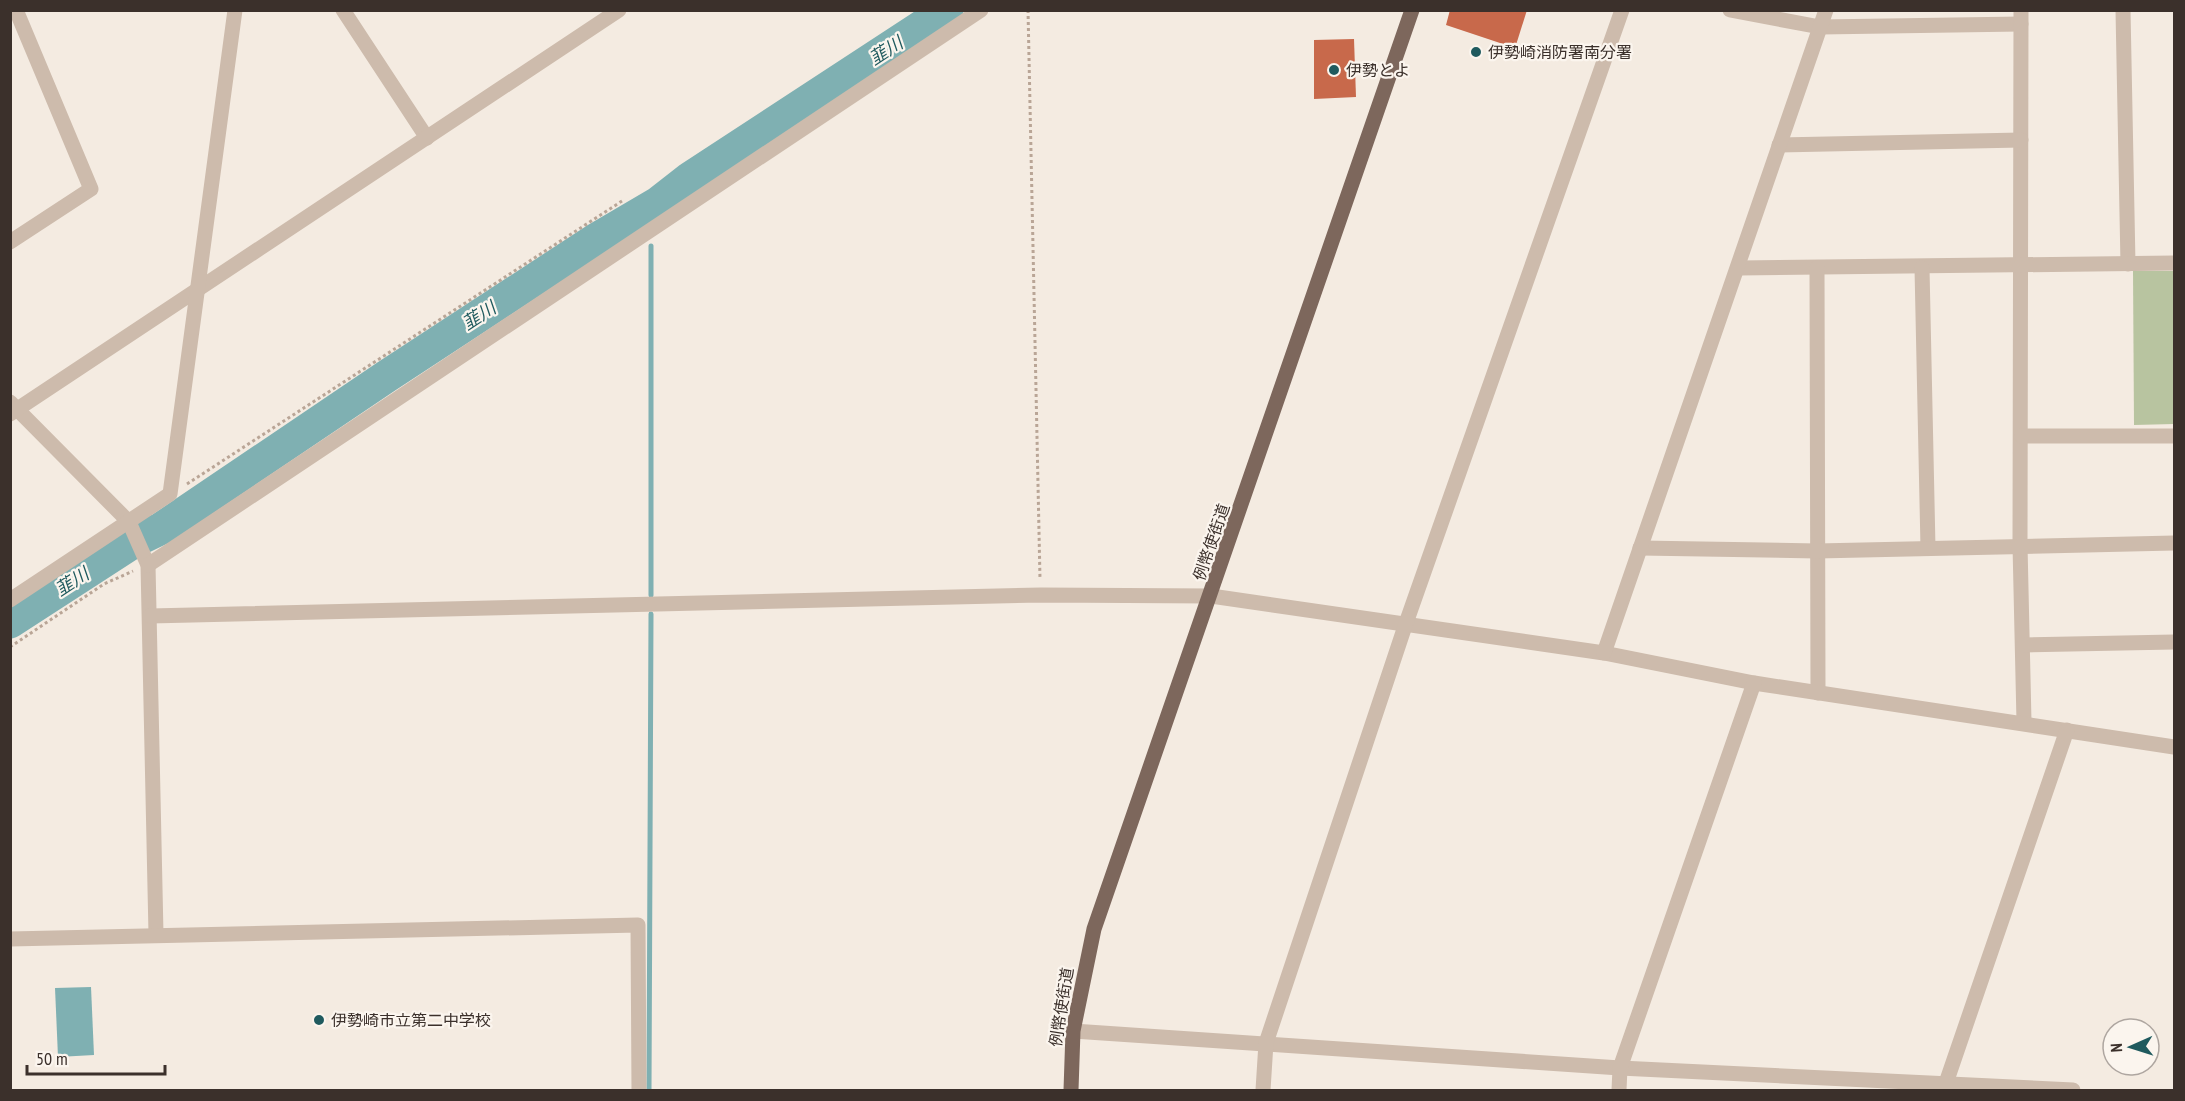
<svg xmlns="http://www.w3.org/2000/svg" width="2185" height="1101" font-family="'PT Sans Narrow','Noto Sans JP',sans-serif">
<rect width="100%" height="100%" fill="#f4ebe1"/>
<polygon fill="#b8c4a0" points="2133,271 2174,271 2174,424 2134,425"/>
<polygon fill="#7fb0b2" points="91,987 94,1055 58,1057 55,988"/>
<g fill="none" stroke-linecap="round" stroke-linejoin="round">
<g stroke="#7fb0b2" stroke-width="5">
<polyline points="641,213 645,225"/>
<polyline points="651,595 651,246"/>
<polyline points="649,1090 651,614"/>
</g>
<polyline stroke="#7fb0b2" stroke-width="33" points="10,622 135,541 162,528 387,376 595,240 658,203 690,178 947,10"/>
</g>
<g fill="#c8694b">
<polygon points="1450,10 1527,10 1515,48 1446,25"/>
<polygon points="1354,39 1356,97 1314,99 1314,40"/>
</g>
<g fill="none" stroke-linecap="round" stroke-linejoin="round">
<g stroke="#b9a596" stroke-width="3" stroke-dasharray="3 3" stroke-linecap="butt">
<polyline points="1028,10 1040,579"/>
<polyline points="187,484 622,201"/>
<polyline points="10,647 104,584 133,571"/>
</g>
<g stroke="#cdbbac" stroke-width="15">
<polyline points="343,10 427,138"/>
<polyline points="1730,10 1820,27 2021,24"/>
<polyline points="2021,10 2020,545 2024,722"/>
<polyline points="2123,10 2128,264"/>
<polyline points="1779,145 2021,140"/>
<polyline points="10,242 91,189 16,10"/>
<polyline points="1739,268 2174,263"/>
<polyline points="1817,268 1818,693"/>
<polyline points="1922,268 1928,548"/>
<polyline points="10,402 129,522 148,565 156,934"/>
<polyline points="10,414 619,10"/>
<polyline points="2022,436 2174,436"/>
<polyline points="1640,548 1817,551 2174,543"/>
<polyline points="148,565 981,10"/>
<polyline points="10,600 170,494 235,10"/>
<polyline points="150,616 1041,595 1211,596 1604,653 1754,683 2174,747"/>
<polyline points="2024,645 2174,642"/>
<polyline points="1604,653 1826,10"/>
<polyline points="10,939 638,925 639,1090"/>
<polyline points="1073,1031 1620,1068 2073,1090"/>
<polyline points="1263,1090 1266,1043 1405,626 1622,10"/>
<polyline points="1619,1090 1620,1068 1754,683"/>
<polyline points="1946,1090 1946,1083 2067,730"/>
</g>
<polyline stroke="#7d675c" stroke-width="15" points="1071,1090 1073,1031 1094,929 1412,10"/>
</g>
<g fill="#1f5a5e" stroke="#fbf5ee" stroke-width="2">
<circle cx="1476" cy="52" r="6"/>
<circle cx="1334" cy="70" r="6"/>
<circle cx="319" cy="1020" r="6"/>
</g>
<g text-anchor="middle" stroke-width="4.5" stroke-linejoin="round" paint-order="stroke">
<g font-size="16" fill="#3b302b" stroke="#fbf5ee" text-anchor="start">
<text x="1488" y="58">伊勢崎消防署南分署</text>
<text x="1346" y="76">伊勢とよ</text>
<text x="331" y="1026">伊勢崎市立第二中学校</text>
</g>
<g font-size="16" fill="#3b302b" stroke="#fbf5ee">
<text transform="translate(1211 542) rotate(-71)" y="6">例幣使街道</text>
<text transform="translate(1061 1007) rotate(-81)" y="6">例幣使街道</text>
</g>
<g font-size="18" font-style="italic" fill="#1f5a5e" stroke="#fbf5ee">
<text transform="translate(886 51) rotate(-33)" y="6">韮川</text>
<text transform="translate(479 316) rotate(-33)" y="6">韮川</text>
<text transform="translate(72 582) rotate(-33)" y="6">韮川</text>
</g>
</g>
<rect width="2185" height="1101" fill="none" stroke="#3b302b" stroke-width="24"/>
<g transform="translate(2131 1047) rotate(267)"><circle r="28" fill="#fbf5ee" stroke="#aea6a0" stroke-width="1.5"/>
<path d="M0-4.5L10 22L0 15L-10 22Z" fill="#1f5a5e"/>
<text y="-9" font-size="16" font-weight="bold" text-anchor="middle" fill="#3b302b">N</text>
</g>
<path d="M27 1065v9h138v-9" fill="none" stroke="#3b302b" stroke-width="3"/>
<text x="36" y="1065" font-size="18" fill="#3b302b" stroke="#fbf5ee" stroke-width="4.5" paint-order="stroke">50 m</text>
</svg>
